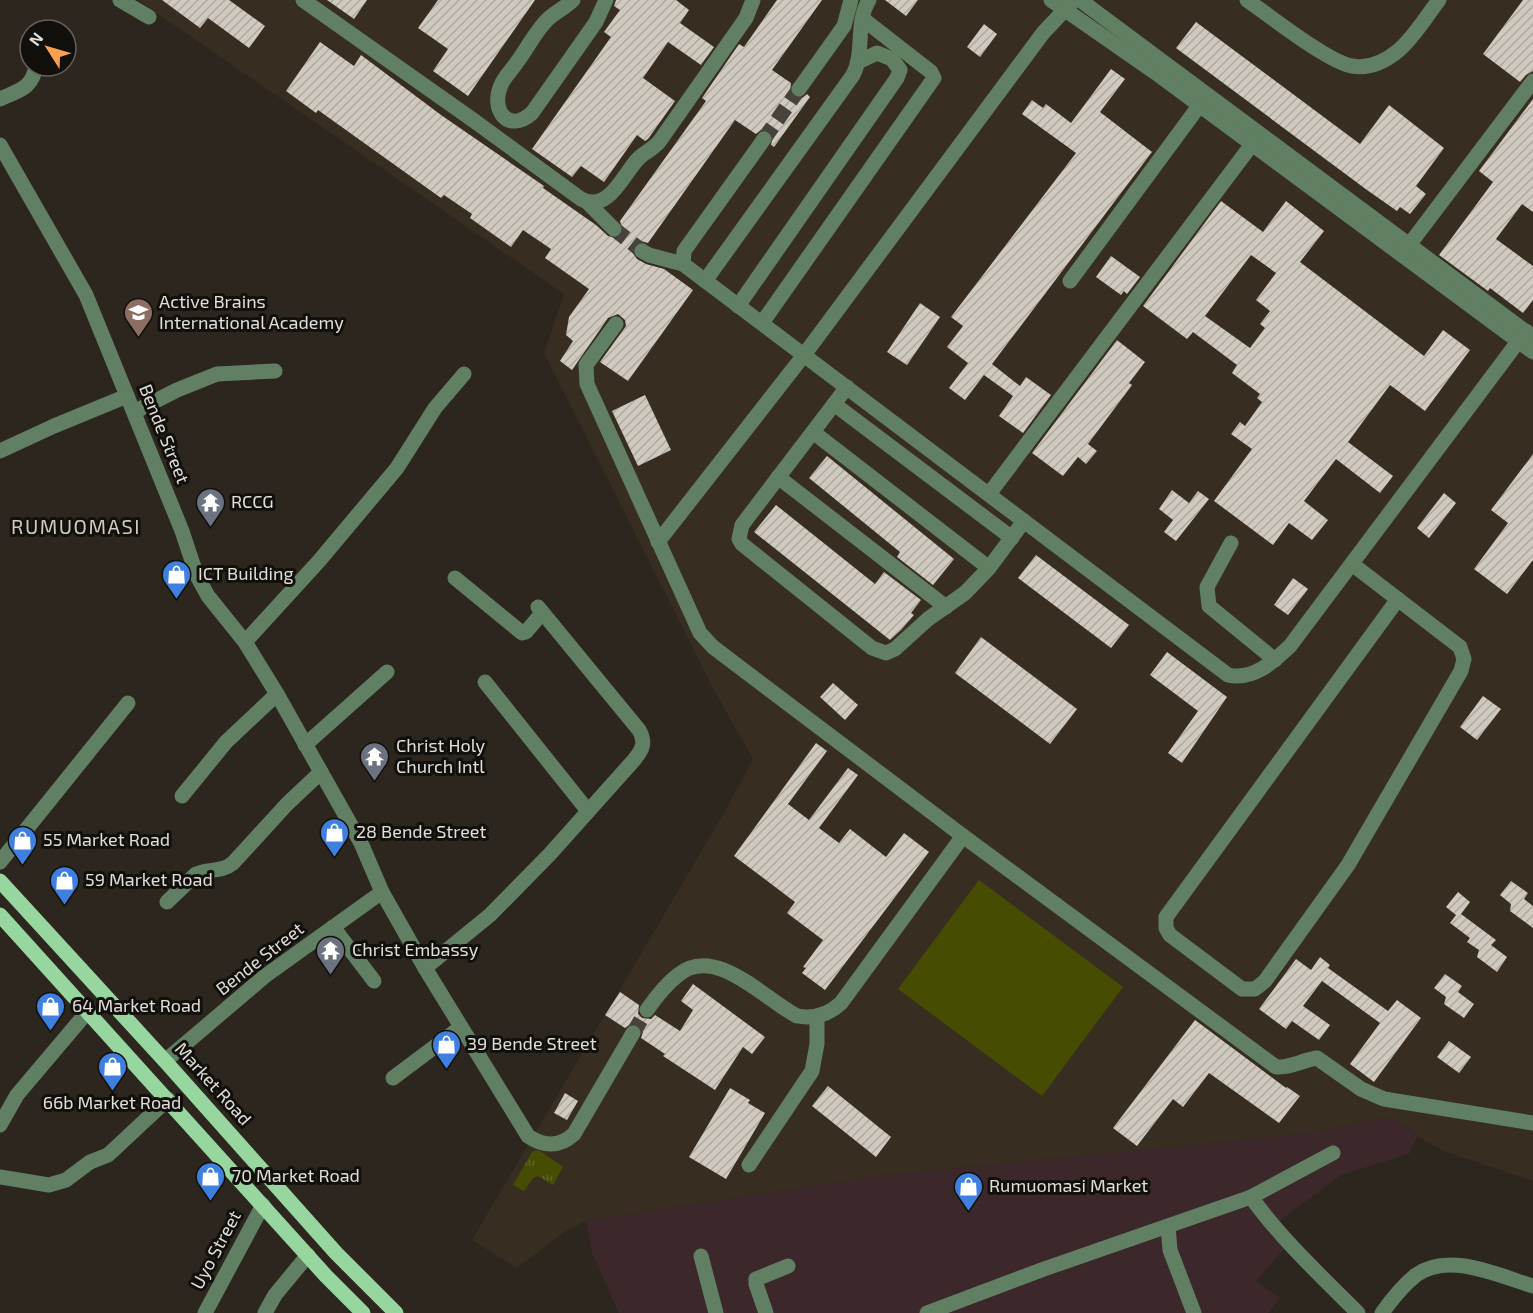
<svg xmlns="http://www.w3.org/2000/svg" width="1533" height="1313" font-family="'Exo 2',sans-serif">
<defs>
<pattern id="grass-tufts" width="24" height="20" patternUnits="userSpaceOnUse" patternTransform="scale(1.5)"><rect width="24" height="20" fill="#464d03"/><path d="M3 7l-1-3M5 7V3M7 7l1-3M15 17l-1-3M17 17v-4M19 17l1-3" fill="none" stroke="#606627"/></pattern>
<pattern id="building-hatch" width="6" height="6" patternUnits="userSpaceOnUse" patternTransform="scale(1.5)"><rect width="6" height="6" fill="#d0c9bf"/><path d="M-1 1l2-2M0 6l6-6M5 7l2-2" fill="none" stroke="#ada8a0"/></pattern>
</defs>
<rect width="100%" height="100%" fill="#2c261f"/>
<polygon fill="#3c282a" points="1383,1118 1394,1119 1417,1136 1409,1154 1341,1175 1279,1221 1294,1237 1256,1281 1280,1298 1268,1313 619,1313 592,1253 586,1221 878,1176 1312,1133"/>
<polygon fill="#372e21" points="138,0 1533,0 1533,1181 1443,1151 1428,1143 1394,1119 1383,1118 1312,1133 878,1176 586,1221 566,1231 517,1268 472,1240 724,813 753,759 715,692 544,353 564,294"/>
<polygon fill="url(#grass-tufts)" points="536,1150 540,1151 563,1167 553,1185 538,1176 533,1178 524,1191 513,1185 532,1152"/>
<polygon fill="#464d03" points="979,880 1123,987 1042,1096 898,989"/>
<g fill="url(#building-hatch)" fill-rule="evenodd">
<polygon points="162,0 229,0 265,26 249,48 208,18 200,28"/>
<polygon points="327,0 367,0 354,19"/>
<polygon points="438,0 535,0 468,96 433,71 448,49 418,28"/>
<polygon points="616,0 676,0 689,10 680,23 714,47 701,65 668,42 643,78 675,101 648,139 645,141 637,135 604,182 581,166 572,177 532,149 611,37 604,32 620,10 614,6"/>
<polygon points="777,0 822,0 772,70 791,83 790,92 794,97 802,98 807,94 810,97 774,147 771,145 773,136 769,131 761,130 756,134 735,120 648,243 641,241 634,246 632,252 637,259 646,264 664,269 693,290 628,381 600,362 626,326 625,320 618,314 608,318 572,370 560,361 573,341 566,335 569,317 589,289 545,258 551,249 523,230 511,247 470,218 472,214 444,195 441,198 318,110 316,113 286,91 320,42 354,66 361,55 441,115 544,186 543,188 596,225 608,236 616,238 621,235 623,231 620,221 706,101 702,98 739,44 744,47"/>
<polygon points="885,0 918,0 906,16"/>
<polygon points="1523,0 1533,0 1533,71 1526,75 1520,82 1483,54"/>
<polygon points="1196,22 1360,144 1389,105 1444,148 1416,186 1426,194 1410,214 1400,207 1397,211 1367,190 1176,48"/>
<polygon points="984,24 997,34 980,57 967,47"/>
<polygon points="1111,69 1125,79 1100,112 1152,152 992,364 1020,386 1026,377 1051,395 1023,433 999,416 1013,396 984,375 965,400 949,388 968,363 947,347 963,326 951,317 1076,153 1022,114 1032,100 1043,108 1046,104 1071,123"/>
<polygon points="1533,99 1533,212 1522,204 1496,239 1533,266 1533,300 1523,313 1490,288 1488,291 1439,255 1493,182 1479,171"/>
<path d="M1221,201L1263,232L1286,201L1324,231L1300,262L1424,356L1443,330L1470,350L1425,411L1390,385L1348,442L1393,476L1380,493L1336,459L1304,501L1328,520L1312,540L1289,523L1273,545L1214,501L1252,449L1231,434L1240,422L1245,426L1262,402L1257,398L1260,394L1232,373L1237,365L1193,332L1187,339L1143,306ZM1251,255L1276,273L1256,300L1270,311L1260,324L1265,328L1250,348L1205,316Z"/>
<polygon points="1111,256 1140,277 1127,294 1124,291 1121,295 1096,277"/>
<polygon points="920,303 940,317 907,365 887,352"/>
<polygon points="1117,340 1145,362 1129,383 1132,385 1088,444 1097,451 1086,464 1078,457 1063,476 1032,453"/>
<polygon points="645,395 671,450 638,466 612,411"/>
<polygon points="1533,454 1533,560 1507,594 1474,569 1508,523 1491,510"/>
<polygon points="827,456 954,559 933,585 897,557 900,552 809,478"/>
<polygon points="1172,490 1189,503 1198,491 1209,499 1176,541 1164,532 1173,520 1159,509"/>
<polygon points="1444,493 1456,503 1429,538 1417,528"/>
<polygon points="776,505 875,584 884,572 921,600 911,613 914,615 901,630 890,640 754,532"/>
<polygon points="1036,555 1129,625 1111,648 1018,578"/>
<polygon points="1293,578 1308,589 1288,615 1274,605"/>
<polygon points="981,637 1077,709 1050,744 955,673"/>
<polygon points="1167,652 1227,697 1182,763 1168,753 1198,711 1150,675"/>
<polygon points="833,683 858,705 845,720 820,697"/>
<polygon points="1483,696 1501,709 1477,740 1460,727"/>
<polygon points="816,743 827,751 788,804 809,820 848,768 858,775 819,828 839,843 850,829 886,857 904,833 929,852 825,990 802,973 806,968 803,967 823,940 787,913 795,902 734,856"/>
<polygon points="1511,881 1528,893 1524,899 1533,906 1533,928 1510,911 1511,904 1500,895"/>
<polygon points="1458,892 1470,902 1461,914 1496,940 1491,945 1507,957 1497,972 1477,957 1479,950 1467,942 1470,938 1450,923 1456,915 1446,907"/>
<polygon points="1320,957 1330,965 1328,968 1388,1011 1397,1000 1421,1018 1374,1082 1350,1064 1380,1023 1322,981 1303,1006 1330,1025 1319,1040 1292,1021 1286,1029 1259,1009 1296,959 1311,970"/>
<polygon points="1445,974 1462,986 1458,992 1474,1004 1464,1018 1444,1004 1446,997 1434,988"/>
<polygon points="693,984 765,1037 752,1054 743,1047 715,1090 663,1056 665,1054 641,1038 643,1032 638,1025 632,1023 625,1028 605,1015 620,992 639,1005 638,1014 642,1018 651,1019 655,1015 680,1031 693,1010 681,1001"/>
<polygon points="1195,1020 1286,1088 1287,1087 1300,1096 1279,1123 1209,1073 1183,1107 1173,1099 1137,1146 1113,1128"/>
<polygon points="1449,1041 1471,1057 1459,1073 1437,1057"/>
<polygon points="828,1086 891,1137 876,1157 812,1106"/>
<polygon points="730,1088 750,1100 748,1103 765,1113 726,1179 689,1157"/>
<polygon points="565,1093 578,1101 567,1120 554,1113"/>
</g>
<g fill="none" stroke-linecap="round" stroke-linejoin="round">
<g stroke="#47423b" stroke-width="15" stroke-dasharray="15 8" stroke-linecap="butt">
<polyline points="764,139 799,89"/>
<polyline points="614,229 642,251"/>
<polyline points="633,1033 647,1010"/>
</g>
<g stroke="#607f63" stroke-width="15">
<polyline points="120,0 149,17"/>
<path d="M303,0L473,120L581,199C608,213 622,177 637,160C643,153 652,150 659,142L746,18L753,0"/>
<path d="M573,0C565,8 555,12 547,20C535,32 527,49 517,62C512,70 504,77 501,85C490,110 508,134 532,113L596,22L606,0"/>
<polyline points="1051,0 1156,73 1533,352"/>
<polyline points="1080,0 1533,337"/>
<path d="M1247,0C1270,16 1328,62 1352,66C1369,69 1386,61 1399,50C1414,37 1426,17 1439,0"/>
<polyline points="799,89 844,26 851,0"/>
<path d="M0,99C19,90 32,89 36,66"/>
<path d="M764,139L684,251L683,264L1228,675C1253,681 1273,662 1290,646L1526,331"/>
<path d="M0,145L86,295L182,531L197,576L208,596L245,642L277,694L361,843L382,892L425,968L528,1136C544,1147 560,1147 574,1134L633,1033"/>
<polyline points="588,203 614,229"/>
<polyline points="642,251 649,255 683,264"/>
<polyline points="1403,253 1533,81"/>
<path d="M705,281L853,75C865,52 855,22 869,0"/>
<polyline points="1070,281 1199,106"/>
<polyline points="738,306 897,78 900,70 892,59 877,53 858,62"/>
<polyline points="762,323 934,78 931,72 863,19"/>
<path d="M616,324L586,365L587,384L700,633L713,647L963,836L1276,1067C1291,1068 1302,1060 1317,1058L1361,1089L1384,1099L1533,1123"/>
<polyline points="847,387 742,525 739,539 742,544 872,648 886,653 895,649 928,619 965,593 989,568 1024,521"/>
<polyline points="834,404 1012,538"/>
<polyline points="134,412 177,390 217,374 275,371"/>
<polyline points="813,432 989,568"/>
<polyline points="0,451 54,426 127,396"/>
<polyline points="778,477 946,607"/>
<polyline points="989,494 1256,139"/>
<polyline points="658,542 804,355 1043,33 1074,0"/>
<polyline points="1231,543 1207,587 1209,606 1275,660"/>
<polyline points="1352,564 1460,647 1464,659 1461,671 1348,865 1265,981 1255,989 1242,989 1170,935 1166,928 1166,917 1398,599"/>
<polyline points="455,578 522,633 526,632 542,613"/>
<polyline points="245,642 319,561 397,468 435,408 464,374"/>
<polyline points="485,682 588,811"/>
<polyline points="305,745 387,672"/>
<polyline points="182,796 226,742 277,694"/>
<polyline points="0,862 128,703"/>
<path d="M167,902L196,874C209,868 221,873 233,863L287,804L321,772"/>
<polyline points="333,927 374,981"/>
<path d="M425,968L490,915L550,854L634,760C643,749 646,742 639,730L538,607"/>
<path d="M647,1010C656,997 665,985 678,975C715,944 764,999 797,1016C813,1019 828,1015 841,1003L963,836"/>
<polyline points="165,1061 265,976 382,892"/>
<polyline points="393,1078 461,1027"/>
<polyline points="0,1125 17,1095 88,1011"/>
<polyline points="749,1165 812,1071 817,1044 817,1016"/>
<polyline points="0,1177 49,1185 66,1180 90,1162 108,1155 168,1099"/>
<path d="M1251,1197C1282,1240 1321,1276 1358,1313"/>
<polyline points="1168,1226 1170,1250 1194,1313"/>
<polyline points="701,1256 716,1313"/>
<polyline points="205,1313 263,1205"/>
<polyline points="265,1313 275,1295 308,1255"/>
<polyline points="766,1313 756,1284 756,1279 788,1266"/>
<polyline points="927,1313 1044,1269 1251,1197 1333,1153"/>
<path d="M1382,1313C1392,1299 1402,1286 1416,1275C1449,1251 1499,1276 1533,1286"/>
</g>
<g stroke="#97d79f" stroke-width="15">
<polyline points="0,881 165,1061 336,1253 396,1313"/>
<polyline points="0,915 326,1276 363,1313"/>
</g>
</g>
<defs>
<symbol id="school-pin" viewBox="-11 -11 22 30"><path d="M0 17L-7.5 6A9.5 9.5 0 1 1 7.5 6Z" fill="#8d6e63" stroke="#12100c"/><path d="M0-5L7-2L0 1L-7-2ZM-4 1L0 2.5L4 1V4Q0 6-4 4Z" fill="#fff"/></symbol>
<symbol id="temple-pin" viewBox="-11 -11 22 30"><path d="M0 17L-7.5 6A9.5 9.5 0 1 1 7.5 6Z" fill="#6b7280" stroke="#12100c"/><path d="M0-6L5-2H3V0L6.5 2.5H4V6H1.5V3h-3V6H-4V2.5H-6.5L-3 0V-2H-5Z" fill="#fff"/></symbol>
<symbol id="shop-pin" viewBox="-11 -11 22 30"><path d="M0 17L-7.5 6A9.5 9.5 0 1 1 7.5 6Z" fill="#3f7fe0" stroke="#12100c"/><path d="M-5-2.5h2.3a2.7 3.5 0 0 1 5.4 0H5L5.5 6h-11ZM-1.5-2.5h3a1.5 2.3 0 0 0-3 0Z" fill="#fff"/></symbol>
</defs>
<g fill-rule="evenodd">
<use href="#school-pin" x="122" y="296" width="33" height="45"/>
<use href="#temple-pin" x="194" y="486" width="33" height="45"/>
<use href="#shop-pin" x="160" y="558" width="33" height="45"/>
<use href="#temple-pin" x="358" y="740" width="33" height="45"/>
<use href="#shop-pin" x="318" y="816" width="33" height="45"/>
<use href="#shop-pin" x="6" y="824" width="33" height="45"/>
<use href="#shop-pin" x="48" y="864" width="33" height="45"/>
<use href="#temple-pin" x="314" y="934" width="33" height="45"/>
<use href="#shop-pin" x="34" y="990" width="33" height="45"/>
<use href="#shop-pin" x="430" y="1028" width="33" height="45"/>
<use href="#shop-pin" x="96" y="1050" width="33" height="45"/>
<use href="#shop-pin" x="194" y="1160" width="33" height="45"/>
<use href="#shop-pin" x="952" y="1170" width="33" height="45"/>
</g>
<g text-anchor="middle" stroke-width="6" stroke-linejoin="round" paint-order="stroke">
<g font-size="18" fill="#e1ded9" stroke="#12100c" text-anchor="start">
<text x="159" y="308">Active Brains<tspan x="159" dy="21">International Academy</tspan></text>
<text x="231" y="508">RCCG</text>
<text x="198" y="580">ICT Building</text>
<text x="396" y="752">Christ Holy<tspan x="396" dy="21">Church Intl</tspan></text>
<text x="356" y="838">28 Bende Street</text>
<text x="43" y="846">55 Market Road</text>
<text x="85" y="886">59 Market Road</text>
<text x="352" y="956">Christ Embassy</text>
<text x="72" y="1012">64 Market Road</text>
<text x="467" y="1050">39 Bende Street</text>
<text x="112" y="1109" text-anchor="middle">66b Market Road</text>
<text x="232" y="1182">70 Market Road</text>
<text x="989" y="1192">Rumuomasi Market</text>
</g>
<g font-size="18" fill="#e1ded9" stroke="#12100c">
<text transform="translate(164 434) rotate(68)" y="6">Bende Street</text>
<text transform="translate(260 959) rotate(-38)" y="6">Bende Street</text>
<text transform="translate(213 1084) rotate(48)" y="6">Market Road</text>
<text transform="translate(216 1250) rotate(-62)" y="6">Uyo Street</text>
</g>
<g font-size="20" letter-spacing="1.5" fill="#d0c9bf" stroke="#12100c">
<text x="76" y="534">RUMUOMASI</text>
</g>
</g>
<g transform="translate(48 48) rotate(307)"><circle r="28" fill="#12100c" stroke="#65625e" stroke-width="1.5"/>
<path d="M0-4.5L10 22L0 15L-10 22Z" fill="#fa9f4e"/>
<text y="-9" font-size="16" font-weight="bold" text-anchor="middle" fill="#e1ded9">N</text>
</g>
</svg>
